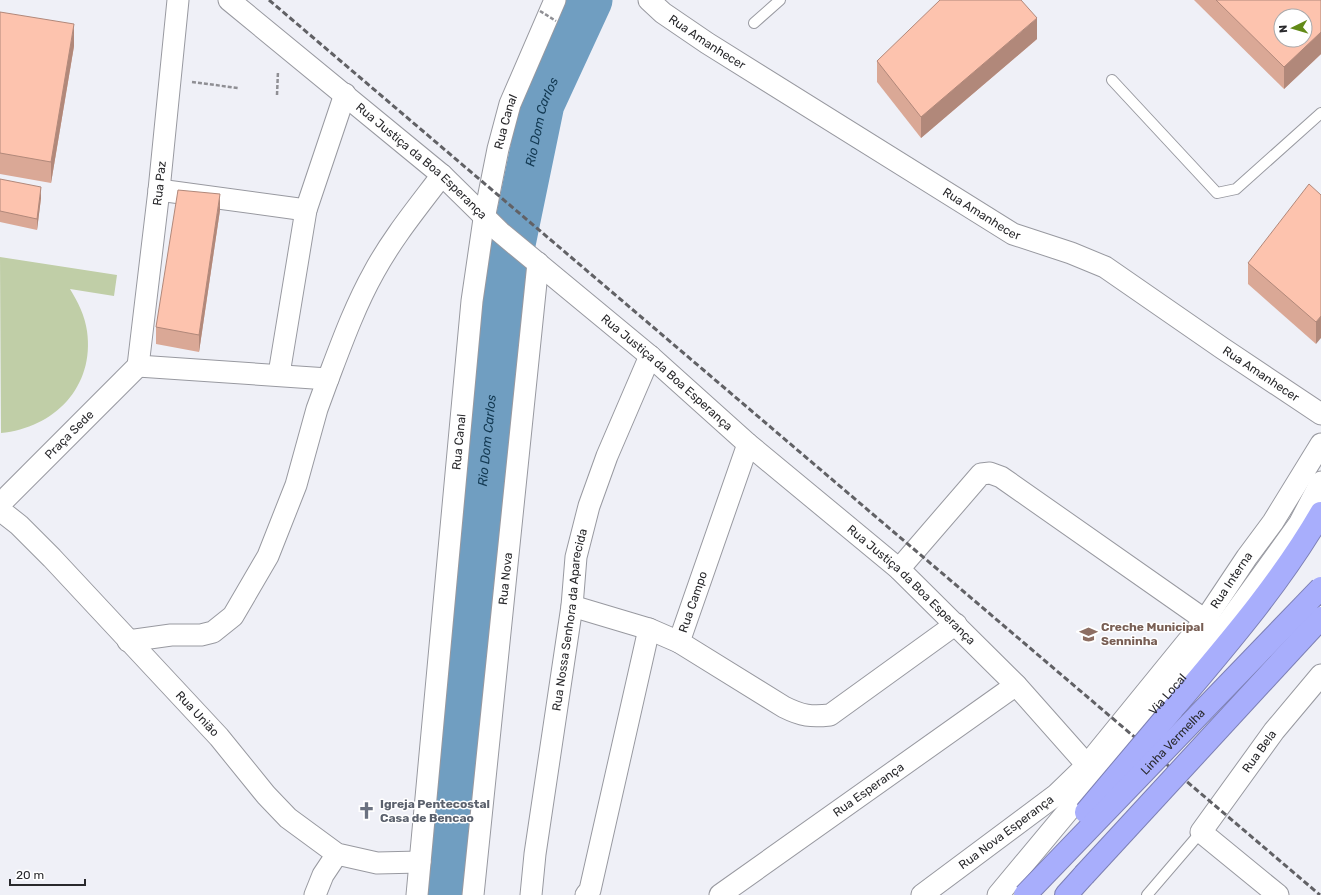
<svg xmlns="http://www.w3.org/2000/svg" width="1321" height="895" font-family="Rubik,sans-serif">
<rect width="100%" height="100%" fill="#eff0f7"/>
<path fill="#c0cea7" d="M0,257L117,275L114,296L70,289C78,302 85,316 87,331C95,387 54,428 1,433Z"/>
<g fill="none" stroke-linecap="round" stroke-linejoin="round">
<path stroke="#709ec1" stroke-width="45" id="s1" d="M440,895L500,307L542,104L590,0"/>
<defs>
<g id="service">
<polyline points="754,23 780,0"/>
<polyline points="1112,80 1217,193 1236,189 1321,113"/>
<polyline points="1147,895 1201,832"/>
</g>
<g id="minor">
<path id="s2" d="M229,0L442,175L500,232L650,356L748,444L899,569L1016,685L1087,765"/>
<path id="s3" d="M649,0L663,13L707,43L1013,234L1071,253L1105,267L1222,348L1321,414"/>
<polyline points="159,190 306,210"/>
<path d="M138,366L328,379C342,342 355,306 374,272C393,237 418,207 442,175"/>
<path id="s4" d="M138,366L159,190L178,0"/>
<polyline points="279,374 306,210 345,94"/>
<path d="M748,444L679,642L784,707C802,716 811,717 830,715L956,624"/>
<path id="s5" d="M0,504L138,366"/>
<path id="s6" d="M0,510L19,525L52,558L219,737L266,795L288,818L337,854L377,863L420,862"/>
<polyline points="899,569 981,474 990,473 1001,477 1205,620"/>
<polyline points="572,606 649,629 679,642"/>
<polyline points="128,641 171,635 201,635 213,632 233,616 268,556 296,485 317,409 328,379"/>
<polyline points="315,895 323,875 337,854"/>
<path id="s7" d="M417,895L472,301L484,219L498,149L510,104L555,0"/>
<path id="s8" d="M473,895L538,263"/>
<path id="s9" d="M531,895L535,854L572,606L576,557L589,506L607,456L650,356"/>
<polyline points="586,895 590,890 649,629"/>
<path id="s10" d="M720,895L1016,685"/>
<path id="s11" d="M922,895L1056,795L1087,765L1205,620L1247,557L1273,522L1321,444"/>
<path id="s12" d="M998,895L1113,757L1216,639L1299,524L1321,482"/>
<path id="s13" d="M1278,895L1201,832L1274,731L1321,675"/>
</g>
<g id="motorway">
<path d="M1172,710C1225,647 1280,584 1321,513"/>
<polyline points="1066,895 1084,875"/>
</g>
</defs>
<use href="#service" stroke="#9899a0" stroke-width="12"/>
<use href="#minor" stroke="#9899a0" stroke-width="23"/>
<use href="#motorway" stroke="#7c7fb3" stroke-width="24"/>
<g stroke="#8f8f94" stroke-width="2.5" stroke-dasharray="4 2" stroke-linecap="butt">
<polyline points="192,82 238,88"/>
<polyline points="277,95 278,71"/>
</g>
<use href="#service" stroke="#fff" stroke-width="10"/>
<use href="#minor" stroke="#fff" stroke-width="21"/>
<use href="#motorway" stroke="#a8aefc" stroke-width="22"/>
<polyline stroke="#616165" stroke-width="3" stroke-dasharray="6 3" stroke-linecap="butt" points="269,0 1320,895"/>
<defs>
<g id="motorway-bridge">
<polyline points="1086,812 1172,710"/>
<polyline points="1084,875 1321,618"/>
<path id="s14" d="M1025,895L1321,588"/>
</g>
</defs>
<use href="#motorway-bridge" stroke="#7c7fb3" stroke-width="24" stroke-linecap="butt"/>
<polyline stroke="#8f8f94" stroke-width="2.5" stroke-dasharray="4 2" stroke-linecap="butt" points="540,11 556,21"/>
<use href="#motorway-bridge" stroke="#a8aefc" stroke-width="22"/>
</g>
<g fill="#daa896">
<polygon points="1194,0 1321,0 1321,54 1284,89"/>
<polygon points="0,12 74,46 51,183 0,174"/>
<polygon points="1037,39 921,138 877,82 877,61"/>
<polygon points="0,179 41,198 37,230 0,222"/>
<polygon points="1321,195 1316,344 1248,284 1248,263"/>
<polygon points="220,210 199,352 156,344 156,327"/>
</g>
<g fill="#b1887a">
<polygon points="1037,18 1037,39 921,138 921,117"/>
<polygon points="74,24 74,46 51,183 51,162"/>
<polygon points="1321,32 1321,54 1284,89 1284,67"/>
<polygon points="41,187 41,198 37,230 37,219"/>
<polygon points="220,194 220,210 199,352 199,335"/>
<polygon points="1321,316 1321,338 1316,344 1316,322"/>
</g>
<g fill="#fdc3ae" stroke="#b1887a" fill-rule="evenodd">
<polygon points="940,0 1021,0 1037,18 921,117 877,61"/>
<path d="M1216,0H1321V32L1284,67ZM1281,16H1305V40H1281Z"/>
<polygon points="0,12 74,24 51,162 0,153"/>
<polygon points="0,179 41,187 37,219 0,211"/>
<polygon points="1309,184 1321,195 1321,316 1316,322 1248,263"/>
<polygon points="178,190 220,194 199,335 156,327"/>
</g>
<defs>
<symbol id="school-bare" viewBox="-9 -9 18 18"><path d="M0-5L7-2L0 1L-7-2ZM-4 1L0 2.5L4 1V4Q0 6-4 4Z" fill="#8d6e63" stroke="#fff" stroke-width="2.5" paint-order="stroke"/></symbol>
<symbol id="church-bare" viewBox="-9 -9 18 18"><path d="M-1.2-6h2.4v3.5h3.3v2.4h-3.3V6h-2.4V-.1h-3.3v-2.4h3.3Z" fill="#6b7280" stroke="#fff" stroke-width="2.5" paint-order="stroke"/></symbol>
</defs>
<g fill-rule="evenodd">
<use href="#school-bare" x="1076" y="622" width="25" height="25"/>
<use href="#church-bare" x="354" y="798" width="25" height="25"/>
</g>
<g text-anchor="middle" stroke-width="3" stroke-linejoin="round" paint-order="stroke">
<g font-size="12" fill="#29292c" stroke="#fff">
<text dy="4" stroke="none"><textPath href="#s3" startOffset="72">Rua Amanhecer</textPath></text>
<text dy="4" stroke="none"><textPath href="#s7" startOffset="779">Rua Canal</textPath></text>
<text dy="4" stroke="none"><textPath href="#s2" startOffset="251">Rua Justiça da Boa Esperança</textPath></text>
<text dy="4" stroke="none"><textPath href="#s4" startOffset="184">Rua Paz</textPath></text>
<text dy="4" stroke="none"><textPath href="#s3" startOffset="396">Rua Amanhecer</textPath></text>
<text dy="4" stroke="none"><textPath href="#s2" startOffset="575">Rua Justiça da Boa Esperança</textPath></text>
<text dy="4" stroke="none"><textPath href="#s3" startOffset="720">Rua Amanhecer</textPath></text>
<text dy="4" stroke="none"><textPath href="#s5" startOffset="98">Praça Sede</textPath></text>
<text dy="4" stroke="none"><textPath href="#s7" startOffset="455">Rua Canal</textPath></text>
<text dy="4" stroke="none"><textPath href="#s8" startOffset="318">Rua Nova</textPath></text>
<text dy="4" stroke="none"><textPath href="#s11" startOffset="445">Rua Interna</textPath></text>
<text dy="4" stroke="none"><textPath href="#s2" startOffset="899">Rua Justiça da Boa Esperança</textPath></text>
<text transform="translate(693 602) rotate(-71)" y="4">Rua Campo</text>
<text dy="4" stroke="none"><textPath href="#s9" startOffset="278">Rua Nossa Senhora da Aparecida</textPath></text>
<text dy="4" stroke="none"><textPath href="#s12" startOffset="263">Via Local</textPath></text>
<text dy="4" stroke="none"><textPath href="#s6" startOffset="284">Rua União</textPath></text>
<text dy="4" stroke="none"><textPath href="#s14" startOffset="213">Linha Vermelha</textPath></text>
<text dy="4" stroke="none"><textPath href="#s13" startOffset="199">Rua Bela</textPath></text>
<text dy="4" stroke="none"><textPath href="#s10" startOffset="182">Rua Esperança</textPath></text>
<text dy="4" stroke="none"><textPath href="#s11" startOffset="105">Rua Nova Esperança</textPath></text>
</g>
<g font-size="12" font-weight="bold" fill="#785e54" stroke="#fff" text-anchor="start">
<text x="1101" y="631">Creche Municipal<tspan x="1101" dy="14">Senninha</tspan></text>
</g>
<g font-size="12" font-weight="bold" fill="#5b616d" stroke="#fff" text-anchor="start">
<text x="380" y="808">Igreja Pentecostal<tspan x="380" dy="14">Casa de Bencao</tspan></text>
</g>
<g font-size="13" font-style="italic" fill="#123851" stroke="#fff">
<text dy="5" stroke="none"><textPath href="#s1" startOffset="781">Rio Dom Carlos</textPath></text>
<text dy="5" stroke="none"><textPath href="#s1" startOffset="457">Rio Dom Carlos</textPath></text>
</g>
</g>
<g transform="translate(1293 28) rotate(265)"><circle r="19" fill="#ffffff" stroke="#a9a9ab"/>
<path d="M0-3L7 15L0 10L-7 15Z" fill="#628a17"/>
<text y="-6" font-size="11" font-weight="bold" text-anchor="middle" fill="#29292c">N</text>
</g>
<path d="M10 879v6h75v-6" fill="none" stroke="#29292c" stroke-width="2"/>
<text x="16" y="879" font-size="12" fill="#29292c" stroke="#ffffff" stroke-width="3" paint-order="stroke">20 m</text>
</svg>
